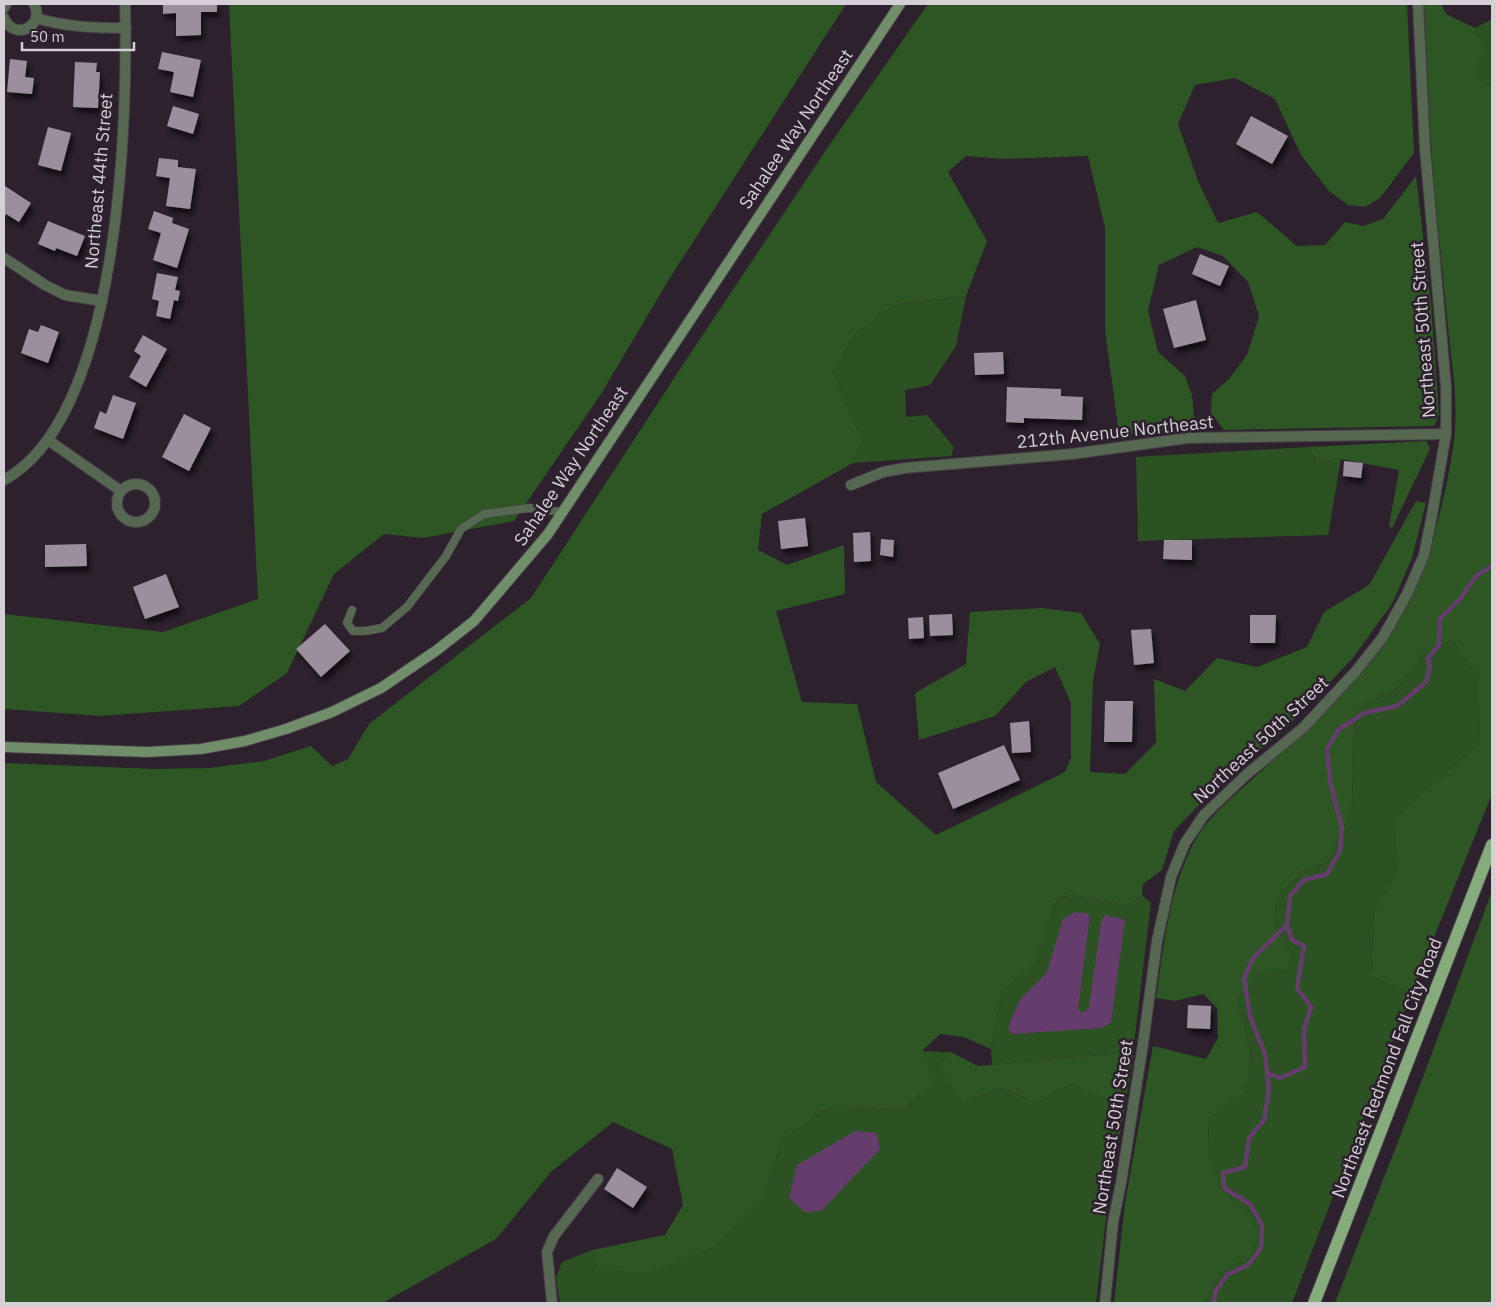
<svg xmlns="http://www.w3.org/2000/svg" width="1496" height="1307" font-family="'IBM Plex Sans',sans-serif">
<defs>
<filter id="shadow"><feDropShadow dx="3" dy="5.5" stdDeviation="2.5" flood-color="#0009"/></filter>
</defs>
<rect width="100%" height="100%" fill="#2c212d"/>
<g fill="#2c5223">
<polygon points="1492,19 1492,87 1472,76 1485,50 1475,28"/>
<polygon points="966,296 956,346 930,385 905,390 906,417 927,415 954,447 951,456 853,463 862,440 833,372 856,333 897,304"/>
<polygon points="1308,447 1317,462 1341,459 1328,535 1138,541 1136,457"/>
<polygon points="1452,640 1477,675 1479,744 1431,785 1395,821 1398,869 1374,913 1371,976 1411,994 1292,1303 1206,1303 1213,1283 1228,1268 1250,1258 1249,1212 1223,1192 1208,1151 1209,1118 1247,1089 1251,1054 1236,1001 1258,972 1289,949 1274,925 1276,899 1302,872 1330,861 1352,806 1355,710 1400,686 1422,655"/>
<polygon points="1069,895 1129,906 1142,895 1151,903 1133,1052 992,1065 991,1049 1003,989 1035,962 1055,905 1061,898"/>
<polygon points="922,1051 951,1052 938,1066 962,1102 1002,1088 1038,1103 1070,1084 1111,1099 1131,1071 1108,1202 1096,1303 560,1303 556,1277 562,1262 592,1250 598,1269 763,1200 782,1140 829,1107 902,1110"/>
</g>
<g fill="#2e5624">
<polygon points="229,4 846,4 668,281 601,394 514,521 423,538 384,534 334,574 287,673 239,706 100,716 4,709 4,614 163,632 258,599"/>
<polygon points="928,4 1407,4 1414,153 1380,198 1365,207 1348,205 1329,191 1301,155 1275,99 1235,78 1195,85 1178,124 1198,181 1218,223 1257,212 1297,246 1325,245 1345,222 1363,226 1383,219 1416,176 1431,304 1439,415 1434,426 1224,430 1211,413 1212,394 1229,379 1247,355 1259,316 1248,282 1223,256 1197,247 1159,265 1148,311 1158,352 1185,376 1192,395 1194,416 1205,431 1119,434 1105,330 1105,228 1088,156 1005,159 966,156 948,172 987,241 966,296 897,304 856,333 833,372 862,440 853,463 762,514 758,550 787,565 844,545 845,594 776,611 802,702 857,704 876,782 936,835 1065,772 1071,758 1071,703 1055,667 1026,682 995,716 919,740 915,693 966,664 970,612 1042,608 1081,613 1100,644 1093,681 1090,772 1125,774 1156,743 1154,679 1185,691 1217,658 1257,667 1307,647 1324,612 1369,585 1416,501 1426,503 1412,558 1392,604 1352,659 1287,727 1212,791 1174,831 1162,870 1143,884 1142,895 1129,906 1069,895 1061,898 1055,904 1035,963 1003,989 991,1049 964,1037 940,1034 922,1051 933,1081 902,1110 829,1107 782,1140 763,1200 714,1246 648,1273 598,1269 592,1250 665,1235 683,1205 672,1149 613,1122 551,1172 496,1239 386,1301 384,1303 4,1303 4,763 155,769 209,768 264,761 311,746 332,766 348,759 369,724 531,598 682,366 826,150"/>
<path d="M1424,4H1441L1446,14L1475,28L1485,50L1473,76L1492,87V794L1411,994L1371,976L1374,913L1398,869L1394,821L1431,785L1479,744L1477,675L1452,640L1422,655L1400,686L1355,710L1352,806L1330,861L1302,872L1276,899L1274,925L1289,949L1288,969L1258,972L1237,1001L1251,1054L1247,1090L1209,1118L1208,1151L1223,1192L1249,1212L1258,1233L1250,1258L1228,1268L1213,1283L1206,1303H1114L1125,1203L1153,1046L1206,1059L1218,1038L1217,1008L1203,994L1175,1001L1156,998C1164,945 1169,887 1196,839C1210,814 1239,792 1260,772C1313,723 1372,674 1405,609C1429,563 1447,493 1454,441C1458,407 1453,371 1449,337C1445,294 1440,250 1436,206C1429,139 1428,71 1424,4Z"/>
<polygon points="1426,441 1430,449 1392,528 1389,526 1399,470 1341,459 1317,462 1308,447"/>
<polygon points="1492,891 1492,1303 1335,1303 1422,1080"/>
<polygon points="951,1052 978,1066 1133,1052 1131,1071 1111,1100 1070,1084 1038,1103 1002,1088 962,1102 938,1066"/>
</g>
<g fill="#653d6c">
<polygon points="1075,912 1090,914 1078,1009 1082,1013 1089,1008 1101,923 1105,915 1125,920 1111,1022 1102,1028 1011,1034 1008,1027 1019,1001 1047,972 1063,919"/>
<polygon points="855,1131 877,1133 880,1149 821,1211 805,1212 789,1198 797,1165"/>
</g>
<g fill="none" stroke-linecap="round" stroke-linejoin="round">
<g stroke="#653d6c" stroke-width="4.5">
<polyline points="1267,1073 1280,1078 1305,1067 1304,1030 1311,1007 1297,988 1304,946 1292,940 1287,925"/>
<polyline points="1214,1303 1215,1292 1227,1275 1248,1265 1261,1248 1262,1225 1250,1204 1224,1188 1223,1173 1245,1167 1249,1138 1264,1120 1269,1089 1265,1054 1250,1017 1244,978 1253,958 1287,925 1290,896 1304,880 1327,874 1340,851 1342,828 1330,781 1327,749 1338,730 1364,713 1397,706 1426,682 1430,667 1428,658 1439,645 1440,619 1460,599 1477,575 1492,566"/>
</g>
</g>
<g fill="#9b8e9d" filter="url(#shadow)">
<polygon points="163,4 217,4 217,12 201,12 201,35 176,36 176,13 163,14"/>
<polygon points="162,52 201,60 193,97 170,92 174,72 158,69"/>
<polygon points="10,59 27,61 25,77 34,78 32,94 7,92"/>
<polygon points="75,62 97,63 96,72 100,72 98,108 73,107"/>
<polygon points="173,106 199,114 193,134 167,126"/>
<polygon points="1251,116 1288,136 1272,164 1236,144"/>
<polygon points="48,127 71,133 61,171 38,165"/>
<polygon points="159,158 178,160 178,167 196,169 190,209 166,206 170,178 156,176"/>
<polygon points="5,186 31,203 19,222 6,214 4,218 4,189"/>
<polygon points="154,211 173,218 172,223 189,229 177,268 153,260 161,233 148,229"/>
<polygon points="48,221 85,236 77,256 56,248 55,251 38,244"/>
<polygon points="1200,254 1229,266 1220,286 1192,274"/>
<polygon points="157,273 178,277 175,290 180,291 178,301 174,300 170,319 156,316 159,301 152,299"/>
<polygon points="1196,300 1206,340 1174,348 1163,309"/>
<polygon points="41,325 59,332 48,363 21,353 29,329 38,332"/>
<polygon points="143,335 167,349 146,387 129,377 141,356 134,351"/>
<polygon points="1003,352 1004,374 975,375 974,353"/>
<polygon points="1007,387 1061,389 1061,396 1083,397 1082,420 1024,418 1024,423 1006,422"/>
<polygon points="113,395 136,403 123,439 94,428 100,411 106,414"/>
<polygon points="184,414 211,428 189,471 162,457"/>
<polygon points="1344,461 1363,463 1361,478 1343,476"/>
<polygon points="805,518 808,546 781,549 778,521"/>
<polygon points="870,532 871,561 854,562 853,533"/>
<polygon points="881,539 894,540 893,557 880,555"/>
<polygon points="1164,540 1192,540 1192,560 1163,559"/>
<polygon points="86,544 87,566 45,567 45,545"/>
<polygon points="166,574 179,607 145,619 133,587"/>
<polygon points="952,614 953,635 930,636 929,615"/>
<polygon points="1250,615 1276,615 1275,643 1250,643"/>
<polygon points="923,617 924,638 909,639 908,618"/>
<polygon points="325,624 350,651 321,677 296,649"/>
<polygon points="1151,629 1154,663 1134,665 1131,630"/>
<polygon points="1105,701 1133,701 1132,742 1104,742"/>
<polygon points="1029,721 1031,752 1012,753 1010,723"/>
<polygon points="1004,745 1020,780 953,809 938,773"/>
<polygon points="1188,1005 1211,1006 1210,1029 1187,1028"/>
<polygon points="617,1168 647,1187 633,1208 604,1189"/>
</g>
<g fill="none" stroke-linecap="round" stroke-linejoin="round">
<defs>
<polyline id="service" points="352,610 347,623 353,631 365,631 382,628 407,607 446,556 461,529 484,514 529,508 562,512"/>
<g id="minor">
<polyline points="4,8 6,4"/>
<path d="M4,18C14,42 46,26 34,4"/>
<path d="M36,18C66,27 95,28 126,28"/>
<polyline points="4,258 45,285 65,295 102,301"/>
<polyline points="48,440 121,491"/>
<path d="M4,480C120,417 128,122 125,4"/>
<circle cx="136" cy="503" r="19"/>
<polyline points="851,485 883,472 905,468 1072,454 1188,438 1446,434"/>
<polyline points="552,1303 547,1252 554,1236 598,1179"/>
<polyline points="1105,1303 1113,1222 1121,1183 1143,1044 1157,941 1171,877 1185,843 1204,815 1247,774 1303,728 1356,671 1383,637 1407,594 1424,555 1432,515 1446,434 1446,386 1425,149 1418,4"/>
</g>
<polyline id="secondary" points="4,747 147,752 201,749 245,741 286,729 332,712 381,688 437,650 474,621 548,534 900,4"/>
<polyline id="primary" points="1314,1303 1492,845"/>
</defs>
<use href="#service" stroke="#473d48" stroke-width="9"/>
<use href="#minor" stroke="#473d48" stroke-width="12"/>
<use href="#secondary" stroke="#473d48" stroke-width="12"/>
<use href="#primary" stroke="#473d48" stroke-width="14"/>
<use href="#service" stroke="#566852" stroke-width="8"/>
<use href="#minor" stroke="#566852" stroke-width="10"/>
<use href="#secondary" stroke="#718e6a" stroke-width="10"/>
<use href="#primary" stroke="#86ab7d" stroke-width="12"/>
</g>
<g text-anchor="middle" stroke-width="5" stroke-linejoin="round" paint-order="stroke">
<g font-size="18" fill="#d5cfd6" stroke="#2c212d">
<text transform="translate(796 129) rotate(-56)" y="6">Sahalee Way Northeast</text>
<text transform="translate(99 181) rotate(-85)" y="6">Northeast 44th Street</text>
<text transform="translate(1423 330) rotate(-94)" y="6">Northeast 50th Street</text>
<text transform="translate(1115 432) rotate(-6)" y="6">212th Avenue Northeast</text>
<text transform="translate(571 466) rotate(-56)" y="6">Sahalee Way Northeast</text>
<text transform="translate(1261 740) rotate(-43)" y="6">Northeast 50th Street</text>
<text transform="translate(1387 1068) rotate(-69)" y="6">Northeast Redmond Fall City Road</text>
<text transform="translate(1113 1127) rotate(-81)" y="6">Northeast 50th Street</text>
</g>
</g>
<rect width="1496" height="1307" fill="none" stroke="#d5cfd6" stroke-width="10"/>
<path d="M22 42v8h112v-8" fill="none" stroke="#d5cfd6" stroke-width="2.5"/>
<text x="30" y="42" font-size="15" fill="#d5cfd6" stroke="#2c212d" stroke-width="4" paint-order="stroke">50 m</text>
</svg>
